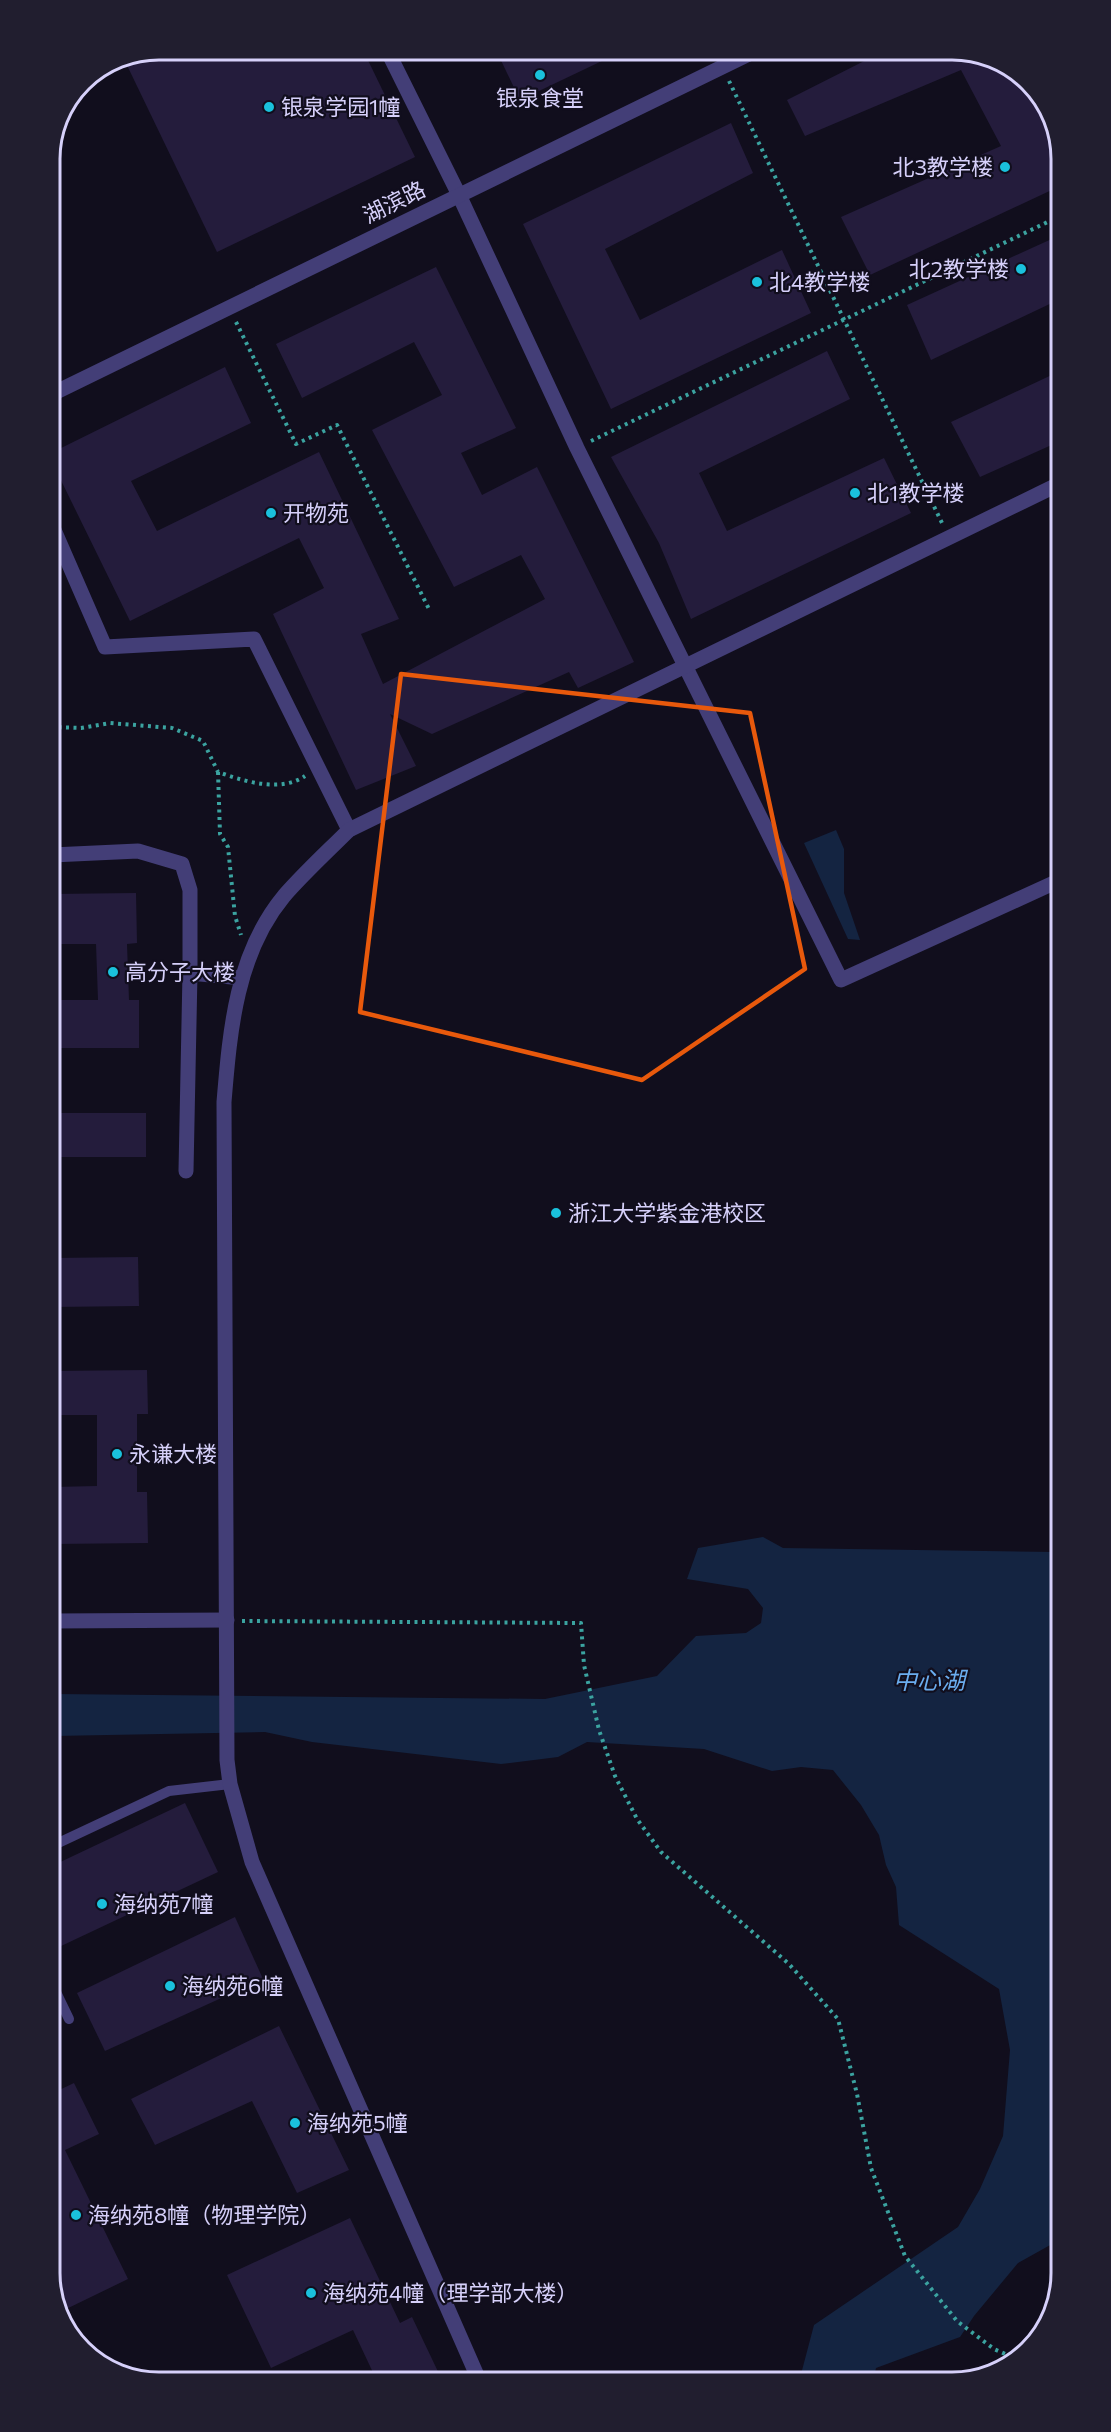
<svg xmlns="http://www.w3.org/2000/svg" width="1111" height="2432" font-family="Commissioner,'Noto Sans SC',sans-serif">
<rect width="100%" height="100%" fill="#110e1d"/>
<g fill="#142441">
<polygon points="836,830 844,849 844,893 860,940 848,939 804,843"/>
<polygon points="763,1537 783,1548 1054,1552 1059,1550 1061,2094 1055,2146 1052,2152 1061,2161 1061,2239 1018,2263 974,2316 960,2337 876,2368 874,2377 800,2378 814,2325 958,2227 980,2189 1003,2136 1010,2050 999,1989 899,1925 896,1887 886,1865 879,1835 861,1805 833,1770 801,1767 772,1771 704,1749 587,1742 558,1757 501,1764 312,1742 265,1732 54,1736 54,1694 545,1699 657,1676 696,1636 746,1633 761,1623 763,1608 748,1589 687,1579 698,1548"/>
</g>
<g fill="#241c3c">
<polygon points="159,50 363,50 415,157 217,252 123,57"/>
<polygon points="496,50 625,50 520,100"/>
<polygon points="886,50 959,50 1019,72 1056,124 1056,188 870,275 841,217 1001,146 961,70 805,136 787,100"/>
<polygon points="731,123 753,173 605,249 640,320 782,250 811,313 611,409 523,224"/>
<polygon points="1056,237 1056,301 931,360 907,305"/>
<polygon points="436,267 516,428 461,453 482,495 537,467 634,662 578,688 569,672 432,734 390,714 416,766 356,790 273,614 324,588 299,538 130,621 51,460 51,453 225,367 251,423 131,481 157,531 319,452 399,619 361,634 383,684 545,599 521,555 454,587 372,430 442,395 414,342 302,398 276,344"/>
<polygon points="827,351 850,399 699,473 727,531 884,458 911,513 691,619 659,543 611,457"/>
<polygon points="1056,373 1056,443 980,477 951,422"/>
<polygon points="136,893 137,943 127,944 129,1000 139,1000 139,1048 52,1048 52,1000 98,1000 96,944 52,944 52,894"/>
<rect x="52" y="1113" width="94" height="44"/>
<polygon points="138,1257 139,1306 53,1307 53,1258"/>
<polygon points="147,1370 148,1414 137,1414 137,1492 147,1492 148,1543 53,1544 53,1487 97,1486 97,1415 53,1415 53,1371"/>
<polygon points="185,1803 218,1872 59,1947 54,1937 54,1865"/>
<polygon points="235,1917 263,1979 105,2051 77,1993"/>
<polygon points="279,2026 349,2170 297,2193 252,2101 155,2145 131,2099"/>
<polygon points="74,2083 99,2134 65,2150 128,2279 58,2313 55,2308 55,2092"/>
<polygon points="350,2218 400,2323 412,2317 442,2380 377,2381 353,2330 271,2368 227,2275"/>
</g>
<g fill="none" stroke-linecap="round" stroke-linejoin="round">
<g stroke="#3ba3a0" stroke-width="4" stroke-dasharray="3 4.5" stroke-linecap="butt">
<polyline points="729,81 942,523"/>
<polyline points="236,322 296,444 337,425 430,611"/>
<polyline points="591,441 1056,218"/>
<path d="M51,727L81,728L110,723L172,728L203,741L218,772C243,781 280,793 305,776"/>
<polyline points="218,772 220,834 228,847 235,916 241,935"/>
<polyline points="242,1621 581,1623 584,1665 599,1730 615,1776 637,1819 661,1852 789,1964 838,2019 857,2094 871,2168 905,2256 957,2321 994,2349 1012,2357"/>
</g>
<g stroke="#433e77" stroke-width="10">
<polyline points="54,1845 169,1791 230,1784"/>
<polyline points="55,1990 69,2019"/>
</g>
<g stroke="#433e77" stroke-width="15">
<polyline points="387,50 459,195 577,448 841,980 1058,881"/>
<polyline points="50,395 757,50"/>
<polyline points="51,523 105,647 254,639 349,830"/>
<polyline points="52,855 138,851 182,864 190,890 190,973 242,978"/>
<polyline points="186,1171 190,973"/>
<polyline points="54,1621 227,1620"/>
<path d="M479,2380L252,1862L230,1784L227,1760L224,1102C230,1030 236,954 284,896C304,873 327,852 349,830L1057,485"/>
</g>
</g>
<path fill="none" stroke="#e8590c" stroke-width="4.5" stroke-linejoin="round" d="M401,674L750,713L805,969L642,1080L360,1012Z"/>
<g fill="#1ac1dc" stroke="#110e1d" stroke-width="2">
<circle cx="540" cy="75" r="6"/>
<circle cx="269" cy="107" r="6"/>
<circle cx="1005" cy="167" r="6"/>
<circle cx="1021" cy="269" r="6"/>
<circle cx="757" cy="282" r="6"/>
<circle cx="855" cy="493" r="6"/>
<circle cx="271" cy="513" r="6"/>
<circle cx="113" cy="972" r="6"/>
<circle cx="556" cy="1213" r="6"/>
<circle cx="117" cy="1454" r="6"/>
<circle cx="102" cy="1904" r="6"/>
<circle cx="170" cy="1986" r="6"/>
<circle cx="295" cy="2123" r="6"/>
<circle cx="76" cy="2215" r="6"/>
<circle cx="311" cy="2293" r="6"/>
</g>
<g text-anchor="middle" stroke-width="4.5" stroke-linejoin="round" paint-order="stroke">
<g font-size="22" fill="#d6d0fa" stroke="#110e1d" text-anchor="start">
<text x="540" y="106" text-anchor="middle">银泉食堂</text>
<text x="281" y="115">银泉学园1幢</text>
<text x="993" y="175" text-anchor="end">北3教学楼</text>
<text x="1009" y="277" text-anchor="end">北2教学楼</text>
<text x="769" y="290">北4教学楼</text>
<text x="867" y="501">北1教学楼</text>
<text x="283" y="521">开物苑</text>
<text x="125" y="980">高分子大楼</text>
<text x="568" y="1221">浙江大学紫金港校区</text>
<text x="129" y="1462">永谦大楼</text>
<text x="114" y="1912">海纳苑7幢</text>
<text x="182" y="1994">海纳苑6幢</text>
<text x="307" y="2131">海纳苑5幢</text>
<text x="88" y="2223">海纳苑8幢（物理学院）</text>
<text x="323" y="2301">海纳苑4幢（理学部大楼）</text>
</g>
<g font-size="22" fill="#d6d0fa" stroke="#110e1d">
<text transform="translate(394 202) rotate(-26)" y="8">湖滨路</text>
</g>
<g font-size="24" font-style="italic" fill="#6aacee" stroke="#110e1d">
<text x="929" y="1689">中心湖</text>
</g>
</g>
<path d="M0 0H1111V2432H0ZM159 60H952A99 99 0 0 1 1051 159V2273A99 99 0 0 1 952 2372H159A99 99 0 0 1 60 2273V159A99 99 0 0 1 159 60Z" fill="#211e2f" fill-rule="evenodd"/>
<path fill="none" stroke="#d6d0fa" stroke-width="3" d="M159 60H952A99 99 0 0 1 1051 159V2273A99 99 0 0 1 952 2372H159A99 99 0 0 1 60 2273V159A99 99 0 0 1 159 60Z"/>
</svg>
